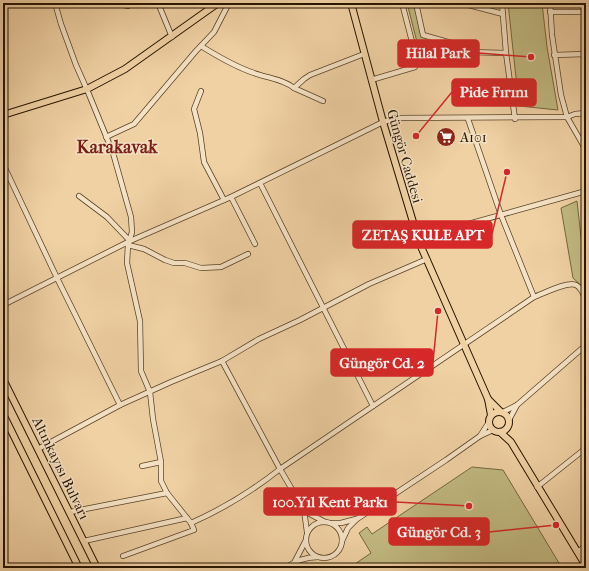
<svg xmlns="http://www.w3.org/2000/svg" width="589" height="571" font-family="'IM FELL French Canon',serif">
<rect width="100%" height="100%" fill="#f0d1a4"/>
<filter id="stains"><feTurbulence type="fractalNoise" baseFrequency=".005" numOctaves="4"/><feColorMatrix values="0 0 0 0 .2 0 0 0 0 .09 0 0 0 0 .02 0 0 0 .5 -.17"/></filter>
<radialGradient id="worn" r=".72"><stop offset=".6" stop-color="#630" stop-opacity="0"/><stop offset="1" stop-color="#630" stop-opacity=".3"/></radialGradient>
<g fill="#c1b981" stroke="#746740">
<polygon points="407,3 416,3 426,36 458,45 458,48 420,48 418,46"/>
<polygon points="508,3 542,3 547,47 558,110 519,106"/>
<polygon points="577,201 583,255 586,260 586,292 584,288 573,278 561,208"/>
<polygon points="472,467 503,470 562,568 349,568 371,553 359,533 367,527 372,534"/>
</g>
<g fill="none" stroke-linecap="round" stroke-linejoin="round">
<defs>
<g id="minor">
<polyline points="55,3 61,24 76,65 88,92 113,153 131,217 132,232 128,245 127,263 140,321 141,371 150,392 153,419 161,462 161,481 167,493 191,523 194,530 123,556"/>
<polyline points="116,3 128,6"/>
<polyline points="158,3 172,37"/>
<polyline points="402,3 417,61"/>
<polyline points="416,3 423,35 476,50"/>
<polyline points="461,3 503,14"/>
<polyline points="502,3 506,53 515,119"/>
<polyline points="550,3 552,35 561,95 567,117 586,150"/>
<polyline points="550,12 586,12"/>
<path d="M201,46C217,56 236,67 254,73C267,78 283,79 294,88L304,79L310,75L364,54"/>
<polyline points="554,55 586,54"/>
<polyline points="371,80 415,67 417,61 424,54 468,52 506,53"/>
<polyline points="294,88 323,101"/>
<polyline points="201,91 194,109 200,133 204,162 224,200"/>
<polyline points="468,119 501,215 534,297"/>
<polyline points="106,137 134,124 196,51 214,32 229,3"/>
<polyline points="3,164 57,278 120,405"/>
<polyline points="260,183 373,406"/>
<polyline points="79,196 107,217 130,241"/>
<polyline points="418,238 586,191"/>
<polyline points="255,244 231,197 383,122 397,118 567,117 575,114 586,113"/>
<polyline points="128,245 144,249 165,260 174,263 185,263 201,268 221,267 248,254"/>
<polyline points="3,305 130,241 231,197"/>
<polyline points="503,412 517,405 586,345"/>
<polyline points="509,420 517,405"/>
<polyline points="480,436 489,422"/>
<polyline points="38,449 120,405 171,382 222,361 259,339 300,320 369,284 427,259"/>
<polyline points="142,466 161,462"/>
<polyline points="537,487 586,448"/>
<polyline points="304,510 307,532"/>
<polyline points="70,512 167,493"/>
<path d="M325,522L310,514L304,510L280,469L534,297C543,294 567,281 576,285C582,288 584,296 586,301"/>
<circle cx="324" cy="540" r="18"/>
<path d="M191,523C225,508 251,492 280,469L222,361"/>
<polyline points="332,523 341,523 356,519"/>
<polyline points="84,541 187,518"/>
<polyline points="342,541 348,528 357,519 446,460 480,436 493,430"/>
<polyline points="577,552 586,546"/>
<polyline points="295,561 306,540"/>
<path d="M285,568C296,561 305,557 318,557"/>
</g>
<g id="major">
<polyline points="351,3 383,122 419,242 488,399 491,415"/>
<polyline points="3,115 87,89 125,69 218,3"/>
<polyline points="3,379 97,568"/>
<polyline points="488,399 500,411"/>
<circle cx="499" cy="422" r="10"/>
<polyline points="3,414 79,568"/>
<polyline points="500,432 511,442 586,566"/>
</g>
</defs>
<use href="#minor" stroke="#584429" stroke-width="6"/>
<use href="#major" stroke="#261500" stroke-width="8"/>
<use href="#minor" stroke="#f5e1c4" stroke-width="4.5"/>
<use href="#major" stroke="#f0d1a4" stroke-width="6"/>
</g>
<defs>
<symbol id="supermarket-disc" viewBox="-11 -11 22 22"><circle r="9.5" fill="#8f2418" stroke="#f5e1c4"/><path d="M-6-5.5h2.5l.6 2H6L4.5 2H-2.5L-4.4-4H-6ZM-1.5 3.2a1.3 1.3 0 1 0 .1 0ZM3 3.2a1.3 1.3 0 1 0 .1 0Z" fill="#fff"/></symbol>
</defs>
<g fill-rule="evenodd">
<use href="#supermarket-disc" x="435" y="126" width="22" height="22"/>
</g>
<g text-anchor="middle" stroke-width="3" stroke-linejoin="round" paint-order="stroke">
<g font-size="14" fill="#261500" stroke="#f5e1c4" text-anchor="start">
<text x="460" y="142">A101</text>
</g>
<g font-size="14" fill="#261500" stroke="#f5e1c4">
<text transform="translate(405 156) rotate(74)" y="5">Güngör Caddesi</text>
<text transform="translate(61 468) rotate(64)" y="5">Altınkayısı Bulvarı</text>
</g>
<g font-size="18" font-weight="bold" fill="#7a1f14" stroke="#f5e1c4">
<text x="117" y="153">Karakavak</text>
</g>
</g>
<path fill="none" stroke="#d62828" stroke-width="1.5" d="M531 57L479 53M416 136L452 92M507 172L492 234M438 311L433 362M469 506L396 502M556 525L489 532"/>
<g fill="#d62828" stroke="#f5e1c4" stroke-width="1.5">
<circle cx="531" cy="57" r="4"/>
<circle cx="416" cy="136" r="4"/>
<circle cx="507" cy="172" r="4"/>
<circle cx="438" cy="311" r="4"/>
<circle cx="469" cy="506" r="4"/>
<circle cx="556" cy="525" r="4"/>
</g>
<g fill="#d62828" stroke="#d62828" stroke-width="1.5">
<rect x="398" y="40" width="81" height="27" rx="4"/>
<rect x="452" y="79" width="84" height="27" rx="4"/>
<rect x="353" y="221" width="139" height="27" rx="4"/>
<rect x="331" y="349" width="102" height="27" rx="4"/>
<rect x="264" y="488" width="132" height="27" rx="4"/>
<rect x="389" y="518" width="100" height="27" rx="4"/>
</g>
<g font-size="15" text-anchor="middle" font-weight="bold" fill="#fff">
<text x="438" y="58">Hilal Park</text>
<text x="494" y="97">Pide Fırını</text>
<text x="423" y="240">ZETAŞ KULE APT</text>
<text x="382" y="368">Güngör Cd. 2</text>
<text x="330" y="507">100.Yıl Kent Parkı</text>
<text x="439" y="537">Güngör Cd. 3</text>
</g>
<rect width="589" height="571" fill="none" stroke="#f0d1a4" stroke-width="16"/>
<rect x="4" y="4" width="581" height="563" fill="none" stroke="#261500" stroke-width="2"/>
<rect x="8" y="8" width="573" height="555" fill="none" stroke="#261500"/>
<rect width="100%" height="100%" filter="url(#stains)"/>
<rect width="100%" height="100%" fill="url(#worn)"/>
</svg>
